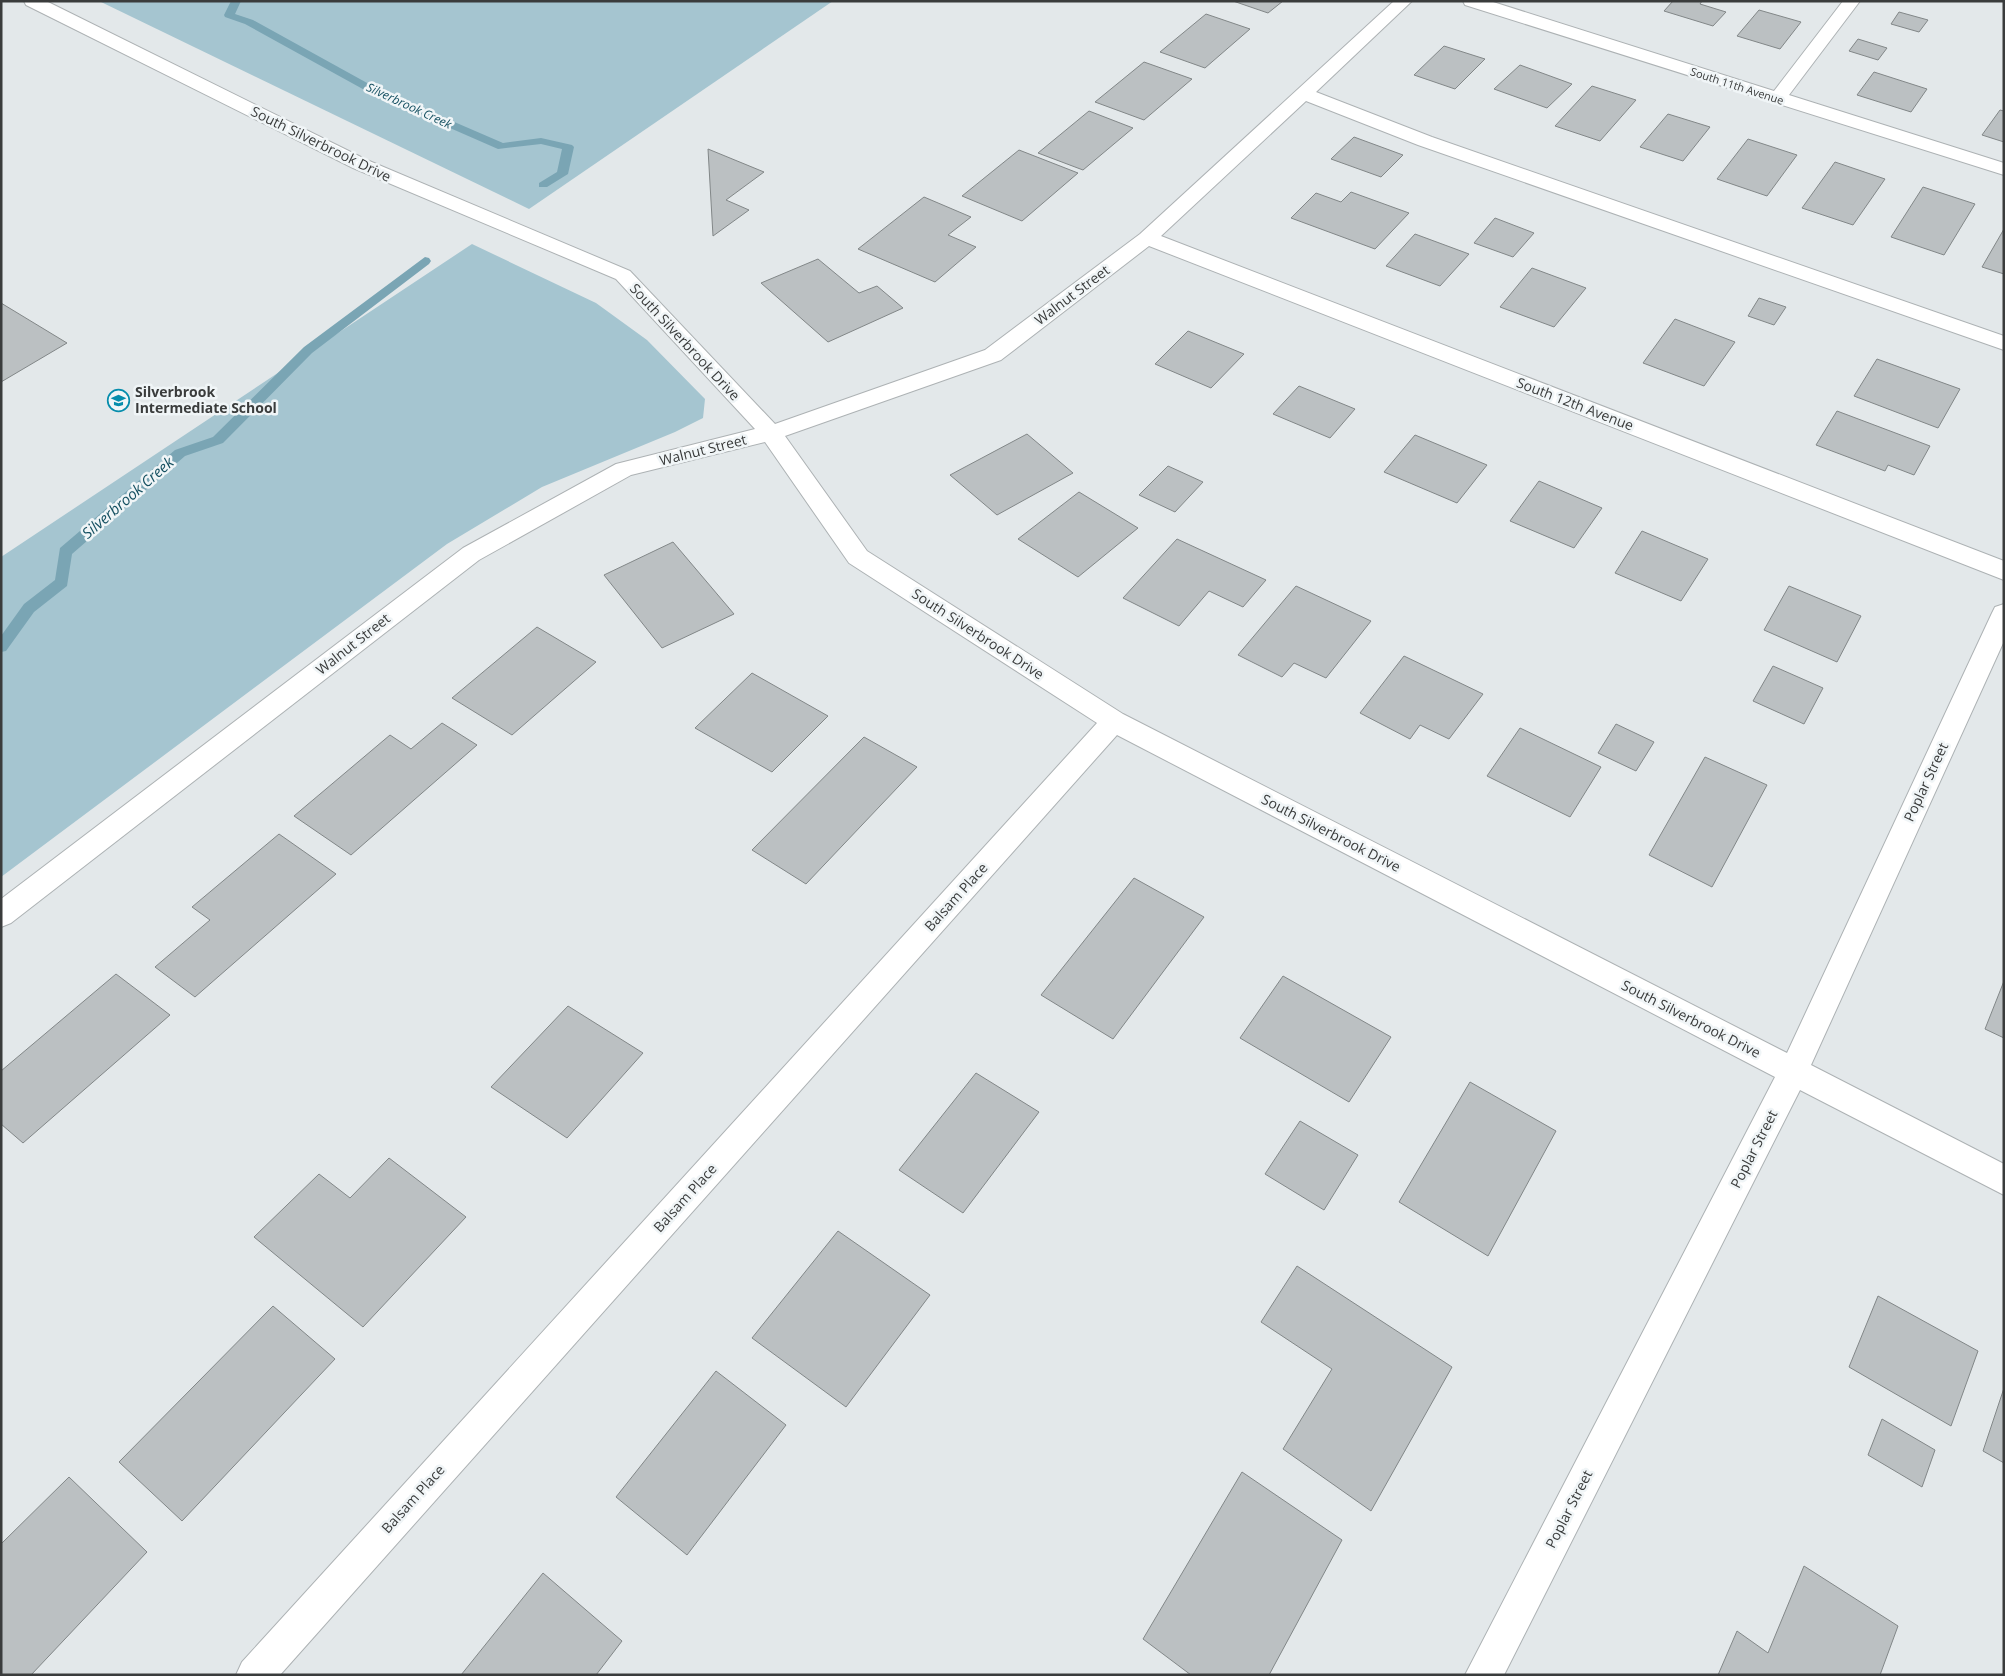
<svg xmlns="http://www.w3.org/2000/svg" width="2005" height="1676" font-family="'Open Sans',sans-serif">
<rect width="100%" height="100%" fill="#e3e8ea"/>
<g fill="#a5c5d0">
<polygon points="99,1 833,1 529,209"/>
<polygon points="472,244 596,303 647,340 705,399 703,418 675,432 542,487 447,544 1,877 1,557"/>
</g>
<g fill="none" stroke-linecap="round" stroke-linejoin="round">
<g fill="#7aa5b4" fill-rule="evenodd">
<polygon points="231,1 241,1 235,14 253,20 378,89 503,143 541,138 572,145 574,147 568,174 547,187 539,187 539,183 557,172 562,149 541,144 498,149 370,93 245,24 225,17 224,15"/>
<polygon points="425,257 429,258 431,261 429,264 312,353 223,443 185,456 72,554 67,586 34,612 6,651 1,652 1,636 24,604 55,580 60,548 175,450 213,437 304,347"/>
</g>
</g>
<g fill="#bbc0c2" stroke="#828788">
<polygon points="1233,1 1283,1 1268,13"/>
<polygon points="1673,1 1702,1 1700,4 1726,12 1713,26 1664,11"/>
<polygon points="1759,10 1801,22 1780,49 1737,36"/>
<polygon points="1899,12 1928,20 1919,32 1891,24"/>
<polygon points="1206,14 1250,29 1205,68 1160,52"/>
<polygon points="1858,39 1887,48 1878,60 1849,51"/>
<polygon points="1444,46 1485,59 1455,89 1414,75"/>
<polygon points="1144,62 1192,79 1144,120 1095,102"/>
<polygon points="1520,65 1572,84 1547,108 1494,89"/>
<polygon points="1874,72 1927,89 1911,112 1857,95"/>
<polygon points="1592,86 1636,100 1600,141 1555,126"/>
<polygon points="2000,110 2004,111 2004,142 1982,135"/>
<polygon points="1089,111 1133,128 1083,170 1038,153"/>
<polygon points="1668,114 1710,127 1683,161 1640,147"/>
<polygon points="1354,137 1403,155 1381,177 1331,159"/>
<polygon points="1748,139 1797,155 1767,196 1717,179"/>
<polygon points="708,149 764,172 726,200 749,210 713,236"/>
<polygon points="1019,150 1078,173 1022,221 962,196"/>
<polygon points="1835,162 1885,179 1853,225 1802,208"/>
<polygon points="1923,187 1975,204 1944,255 1891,237"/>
<polygon points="1351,192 1409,213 1375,249 1291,218 1316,193 1341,202"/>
<polygon points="924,197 971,217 948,235 976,247 935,282 858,249"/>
<polygon points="1495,218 1534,233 1513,257 1474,243"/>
<polygon points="2004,229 2004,274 1982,267"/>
<polygon points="1415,234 1469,254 1440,286 1386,266"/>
<polygon points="818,259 859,293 877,286 903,308 828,342 761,283"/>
<polygon points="1532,268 1586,288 1554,327 1500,307"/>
<polygon points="1759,298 1786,307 1774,325 1748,316"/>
<polygon points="1,303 67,343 1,382"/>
<polygon points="1675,319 1735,342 1704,386 1643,363"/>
<polygon points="1188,331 1244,354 1211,388 1155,364"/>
<polygon points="1877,359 1960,389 1938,428 1854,396"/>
<polygon points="1299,386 1355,409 1330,438 1273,414"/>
<polygon points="1837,411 1930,446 1914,475 1888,465 1885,471 1816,445"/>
<polygon points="1027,434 1073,473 997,515 950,475"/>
<polygon points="1415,435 1487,465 1457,503 1384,472"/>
<polygon points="1168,466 1203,482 1175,512 1139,495"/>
<polygon points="1539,481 1602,508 1574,548 1510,521"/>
<polygon points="1079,492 1138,528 1078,577 1018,539"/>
<polygon points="1642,531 1708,559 1681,601 1615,573"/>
<polygon points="1177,539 1266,580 1243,607 1209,591 1179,626 1123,598"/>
<polygon points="673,542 734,614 662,648 604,575"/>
<polygon points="1296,586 1371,621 1326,678 1294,663 1282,677 1238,655"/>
<polygon points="1789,586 1861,616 1837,662 1764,630"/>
<polygon points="537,627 596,662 512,735 452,698"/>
<polygon points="1404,656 1483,694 1449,739 1420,725 1410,739 1360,713"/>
<polygon points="1773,666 1823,688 1804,724 1753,701"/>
<polygon points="752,673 828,716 772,772 695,728"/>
<polygon points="442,723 477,745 351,855 294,816 390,735 411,749"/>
<polygon points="1616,724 1654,742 1636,771 1598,753"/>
<polygon points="1520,728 1601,767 1570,817 1487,776"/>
<polygon points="864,737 917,767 806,884 752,850"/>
<polygon points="1705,757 1767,785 1712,887 1649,855"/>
<polygon points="279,834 336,874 195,997 155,967 210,920 192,907"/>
<polygon points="1134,878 1204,917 1113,1039 1041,995"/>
<polygon points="116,974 170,1015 23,1143 1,1124 1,1071"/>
<polygon points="1283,976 1391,1037 1349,1102 1240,1038"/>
<polygon points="2004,981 2004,1038 1985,1029"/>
<polygon points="568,1006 643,1053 567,1138 491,1087"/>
<polygon points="976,1073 1039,1112 963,1213 899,1170"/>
<polygon points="1470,1082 1556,1131 1488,1256 1399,1202"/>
<polygon points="1300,1121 1358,1155 1324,1210 1265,1174"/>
<polygon points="389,1158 466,1217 363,1327 254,1237 319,1174 350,1198"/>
<polygon points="838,1231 930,1295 846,1407 752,1338"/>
<polygon points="1297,1266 1452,1367 1371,1511 1283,1449 1332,1369 1261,1322"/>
<polygon points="1878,1296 1978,1351 1951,1426 1849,1367"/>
<polygon points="273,1306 335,1359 182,1521 119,1462"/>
<polygon points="716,1371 786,1425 687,1555 616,1497"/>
<polygon points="2004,1388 2004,1463 1983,1451"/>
<polygon points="1882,1419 1935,1450 1922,1487 1868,1455"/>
<polygon points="1242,1472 1342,1540 1269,1675 1191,1675 1143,1639"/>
<polygon points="69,1477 147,1552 31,1675 1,1675 1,1544"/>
<polygon points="1804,1566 1898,1626 1880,1675 1718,1675 1737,1631 1768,1653"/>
<polygon points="543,1573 622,1641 596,1675 461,1675"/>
</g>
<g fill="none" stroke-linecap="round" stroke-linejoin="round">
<defs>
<g id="minor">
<polygon points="24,1 46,1 367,160 630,271 775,424 985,350 1140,234 1394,1 1412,1 1316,92 1432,137 2004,336 2004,350 1418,145 1306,101 1161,236 2004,561 2004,580 1149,246 1001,360 785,436 867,551 1123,714 1787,1053 1992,613 1995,607 2004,604 2004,641 1811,1065 2004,1164 2004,1195 1800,1090 1504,1675 1465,1675 1775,1077 1117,735 280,1675 236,1675 242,1662 1097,723 849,563 765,442 631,475 479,560 11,923 1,927 1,899 463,548 616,464 755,429 616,279 353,168 26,5"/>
<polygon points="1463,1 1490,1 1774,91 1843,1 1860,1 1789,95 2004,163 2004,175 1465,5"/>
</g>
</defs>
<use href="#minor" stroke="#adb2b4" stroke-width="2"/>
<use href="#minor" fill="#fff" fill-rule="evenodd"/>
</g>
<defs>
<symbol id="school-ring" viewBox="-11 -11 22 22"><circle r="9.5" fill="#f0f5f7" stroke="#068dac" stroke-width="1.5"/><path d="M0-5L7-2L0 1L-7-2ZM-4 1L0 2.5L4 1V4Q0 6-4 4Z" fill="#068dac"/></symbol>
</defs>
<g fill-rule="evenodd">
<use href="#school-ring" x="106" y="388" width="25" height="25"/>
</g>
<g text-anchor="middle" stroke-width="5" stroke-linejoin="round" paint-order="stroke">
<g font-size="11" fill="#3a3c3c" stroke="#f0f5f7">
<text transform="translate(1737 86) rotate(18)" y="4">South 11th Avenue</text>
</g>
<g font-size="12" font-style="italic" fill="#155061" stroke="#f0f5f7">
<text transform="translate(409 106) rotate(25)" y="4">Silverbrook Creek</text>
</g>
<g font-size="14" fill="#3a3c3c" stroke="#f0f5f7">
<text transform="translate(321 144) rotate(26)" y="5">South Silverbrook Drive</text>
<text transform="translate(1072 295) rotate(-37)" y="5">Walnut Street</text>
<text transform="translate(685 342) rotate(47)" y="5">South Silverbrook Drive</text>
<text transform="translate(1575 404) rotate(21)" y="5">South 12th Avenue</text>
<text transform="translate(703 450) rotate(-14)" y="5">Walnut Street</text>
<text transform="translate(978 634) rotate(33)" y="5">South Silverbrook Drive</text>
<text transform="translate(353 644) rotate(-38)" y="5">Walnut Street</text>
<text transform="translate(1926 782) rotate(-65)" y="5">Poplar Street</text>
<text transform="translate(1331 833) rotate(27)" y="5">South Silverbrook Drive</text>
<text transform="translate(956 897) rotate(-48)" y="5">Balsam Place</text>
<text transform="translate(1691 1019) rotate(27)" y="5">South Silverbrook Drive</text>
<text transform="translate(1754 1149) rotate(-63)" y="5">Poplar Street</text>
<text transform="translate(685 1198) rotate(-48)" y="5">Balsam Place</text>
<text transform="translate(413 1499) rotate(-48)" y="5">Balsam Place</text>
<text transform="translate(1569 1509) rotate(-63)" y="5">Poplar Street</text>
</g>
<g font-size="14" font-weight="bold" fill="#3a3c3c" stroke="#f0f5f7" text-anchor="start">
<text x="135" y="397">Silverbrook<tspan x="135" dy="16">Intermediate School</tspan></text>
</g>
<g font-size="15" font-style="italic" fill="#155061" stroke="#f0f5f7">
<text transform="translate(128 498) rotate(-41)" y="5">Silverbrook Creek</text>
</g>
</g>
<rect width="2005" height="1676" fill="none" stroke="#3a3c3c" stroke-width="5"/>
</svg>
